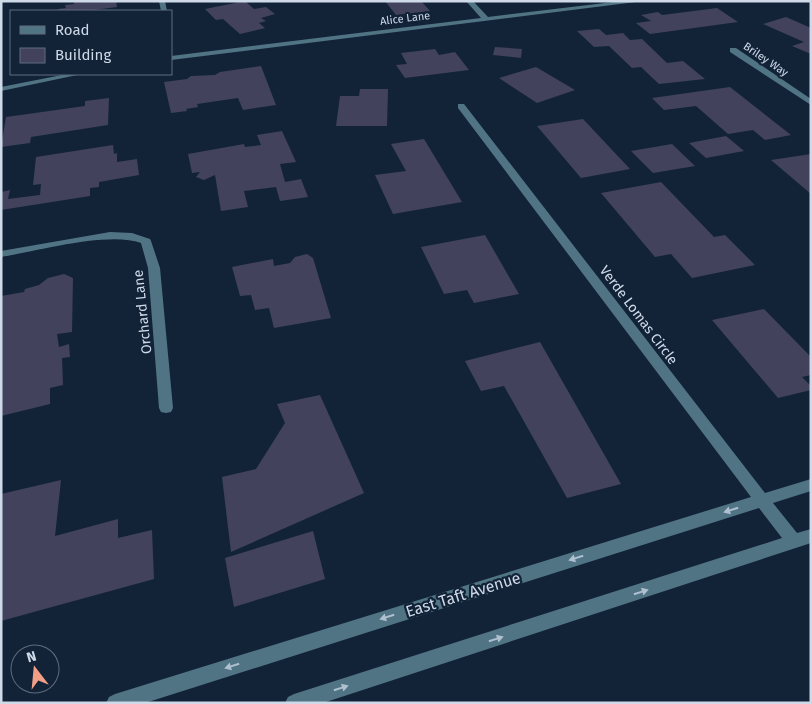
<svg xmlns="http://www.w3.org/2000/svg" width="812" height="704" font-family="'Fira Sans',sans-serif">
<rect width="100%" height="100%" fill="#122338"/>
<g fill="#42425d">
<polygon points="74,1 116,1 117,7 86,11 58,11 58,9 66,8 65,5 74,4"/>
<polygon points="245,1 254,9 266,7 275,14 261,18 266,21 259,23 265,28 240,34 223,19 216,20 205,9"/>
<polygon points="385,1 421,1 430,11 396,15"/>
<polygon points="717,8 738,22 650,34 636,23 651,21 641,15 658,12 662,15"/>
<polygon points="786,17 811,28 811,54 792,46 804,42 763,24"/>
<polygon points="599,29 606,35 623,33 630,40 642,39 667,63 683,61 705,79 659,84 641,67 632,68 609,46 594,47 577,31"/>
<polygon points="495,47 522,49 521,58 493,55"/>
<polygon points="435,49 439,55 455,52 469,70 405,78 396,65 407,64 401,53"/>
<polygon points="261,66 276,105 243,110 238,98 197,104 198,107 186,109 187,111 171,113 164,82 187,79 191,76 215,75 220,72"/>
<polygon points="536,67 575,90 537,103 499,78"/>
<polygon points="730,87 791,135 765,140 753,130 728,134 696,106 664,110 652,98"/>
<polygon points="360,89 388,89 387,126 336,126 340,96 359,96"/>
<polygon points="109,98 108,125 31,137 30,143 1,147 6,117 85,106 85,101"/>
<polygon points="583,119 630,169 581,178 537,126"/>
<polygon points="282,131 296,162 280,164 285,182 301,179 308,197 280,201 276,187 244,191 248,207 221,211 215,175 204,180 196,177 200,172 192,173 188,154 244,144 245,147 261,145 257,135"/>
<polygon points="726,136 744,151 706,158 689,143"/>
<polygon points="424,139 462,202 393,214 375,175 406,171 391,144"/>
<polygon points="672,144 695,166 653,173 631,151"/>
<polygon points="113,145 114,154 117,153 117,162 137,159 139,175 99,182 99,187 90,188 90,196 1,210 1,192 10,190 8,199 40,195 41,184 33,185 36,157"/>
<polygon points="811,154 811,194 771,160"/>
<polygon points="661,182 714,237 725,235 755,265 692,278 671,254 655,257 601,193"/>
<polygon points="485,235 519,294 474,303 467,290 444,294 421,247"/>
<polygon points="307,254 313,258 331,318 274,328 269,308 255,310 251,295 240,296 232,267 273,259 274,266 290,263 295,257"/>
<polygon points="64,274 73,278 72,332 57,334 59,347 69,344 70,357 62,358 63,385 50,388 50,404 1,416 1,296 24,292 25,289 39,285 48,278"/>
<polygon points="764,309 811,357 811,375 802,377 811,386 811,390 778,398 712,320"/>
<polygon points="540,342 621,484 567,498 504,386 481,391 465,361"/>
<polygon points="320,395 364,493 231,552 222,477 256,469 285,423 277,404"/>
<polygon points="61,480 55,536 118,519 118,538 152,530 154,579 1,621 1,494"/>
<polygon points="313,531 325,579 234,607 225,558"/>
</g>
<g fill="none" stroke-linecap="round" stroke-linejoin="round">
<g fill="#507483" fill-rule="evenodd">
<polygon points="159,1 165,1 167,11 161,11"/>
<polygon points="466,1 473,1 488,17 622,1 644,1 171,60 171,56 481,18"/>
<polygon points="730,48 736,48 811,99 811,105 730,52"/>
<polygon points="67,74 82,74 1,91 1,87"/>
<polygon points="458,104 464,104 765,493 811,479 811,491 773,503 797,533 811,529 811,543 323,703 285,703 288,697 294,694 782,538 759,508 145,703 106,703 109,697 115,694 751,497 458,108"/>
<path d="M110,232L132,233L150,239L151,241L160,268L173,408L171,412L166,413L161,412L159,408L148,268L141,243C109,231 37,251 1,257V251Z"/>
</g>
</g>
<defs><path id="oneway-solid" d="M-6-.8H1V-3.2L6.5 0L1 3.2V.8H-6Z" transform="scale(1.25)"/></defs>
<g fill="#afc0d0">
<use href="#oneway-solid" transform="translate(731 510) rotate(163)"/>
<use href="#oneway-solid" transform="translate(576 558) rotate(163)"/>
<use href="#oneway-solid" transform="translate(641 592) rotate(-18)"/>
<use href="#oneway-solid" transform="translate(387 617) rotate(163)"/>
<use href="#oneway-solid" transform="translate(496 639) rotate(-18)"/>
<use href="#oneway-solid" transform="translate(232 666) rotate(163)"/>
<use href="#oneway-solid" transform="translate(341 688) rotate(-18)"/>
</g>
<g text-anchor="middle" stroke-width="4.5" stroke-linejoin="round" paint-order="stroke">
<g font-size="11" fill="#cfdae9" stroke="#122338">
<text transform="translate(405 18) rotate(-7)" y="4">Alice Lane</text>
<text transform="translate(766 59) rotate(34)" y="4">Briley Way</text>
</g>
<g font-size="14" fill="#cfdae9" stroke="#122338">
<text transform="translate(142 312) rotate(-96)" y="5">Orchard Lane</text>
<text transform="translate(639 315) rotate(53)" y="5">Verde Lomas Circle</text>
</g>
<g font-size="16" fill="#cfdae9" stroke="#122338">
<text transform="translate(463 594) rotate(-17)" y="6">East Taft Avenue</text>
</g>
</g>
<rect width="812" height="704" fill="none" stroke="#cfdae9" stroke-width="5"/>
<rect x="10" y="10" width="162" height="65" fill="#122338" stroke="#5e6c7f"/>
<rect x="20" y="26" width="25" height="8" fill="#507483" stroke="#5e6c7f"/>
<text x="55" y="35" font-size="15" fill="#cfdae9">Road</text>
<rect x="20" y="48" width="25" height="15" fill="#42425d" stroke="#5e6c7f"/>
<text x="55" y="60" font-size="15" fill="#cfdae9">Building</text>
<g transform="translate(35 669) rotate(344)"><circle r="24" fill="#122338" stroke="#5e6c7f"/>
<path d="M0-4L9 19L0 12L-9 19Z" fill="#f39f85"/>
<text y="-8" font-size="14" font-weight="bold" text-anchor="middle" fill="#cfdae9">N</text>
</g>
</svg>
